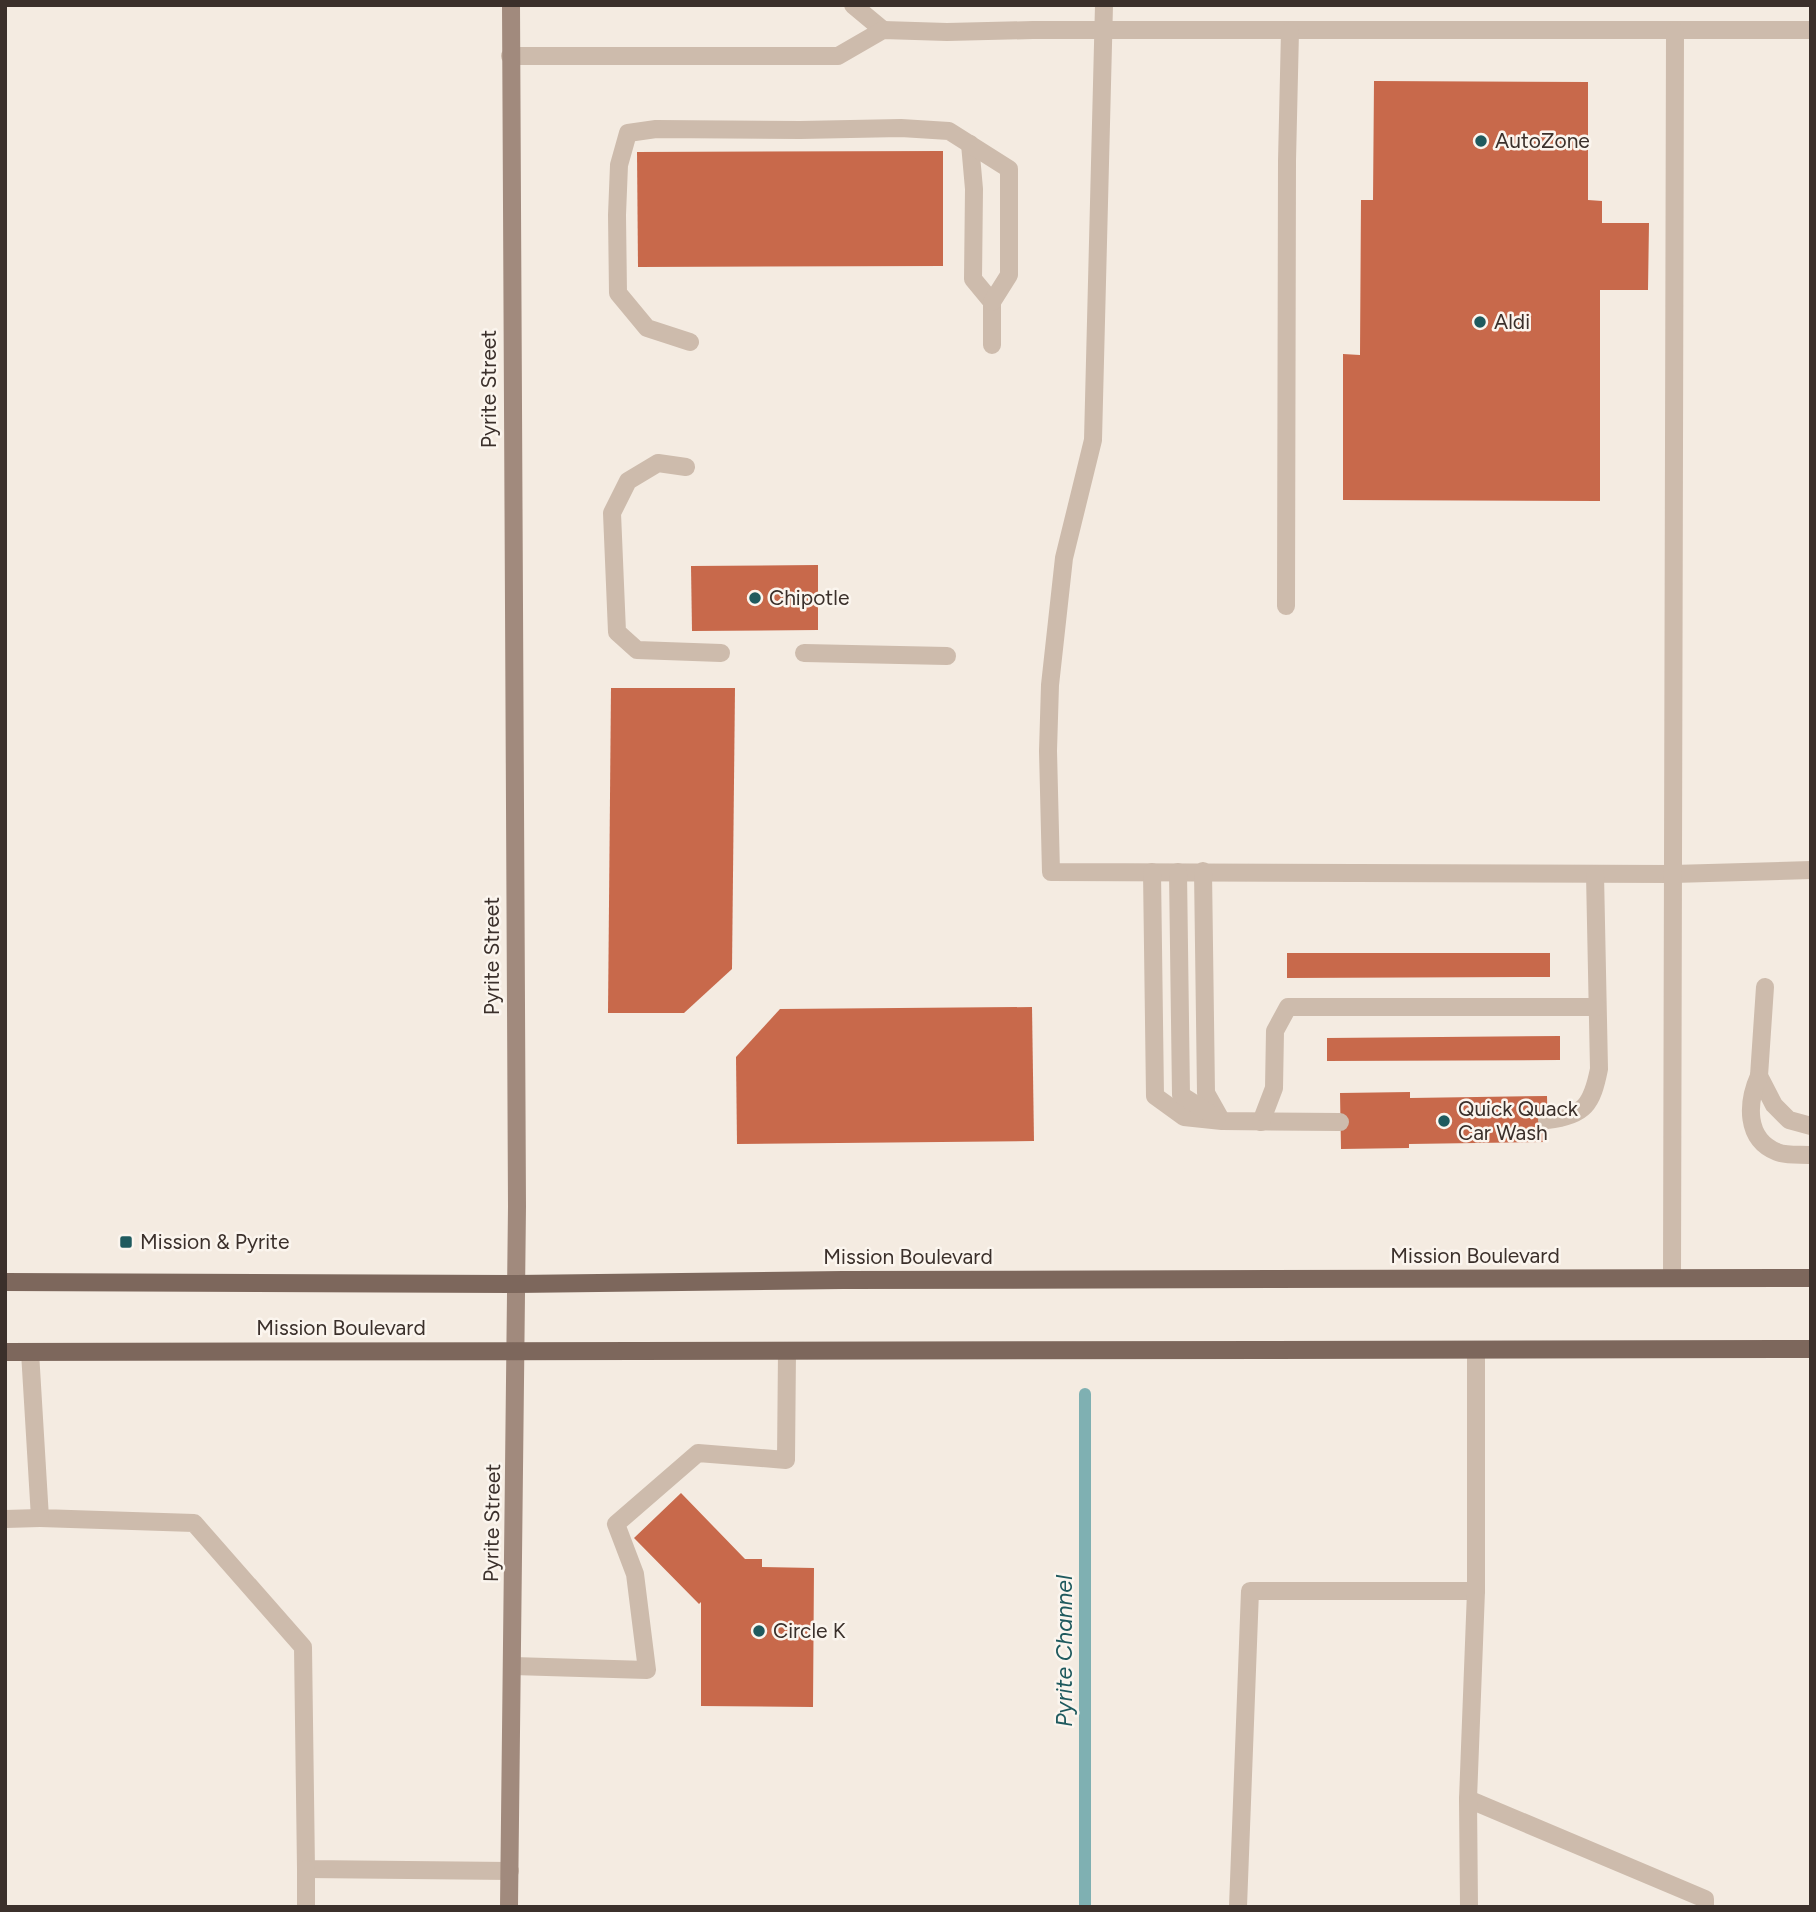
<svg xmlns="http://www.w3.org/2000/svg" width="1816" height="1912" font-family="Figtree,sans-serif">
<rect width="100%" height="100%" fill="#f4ebe1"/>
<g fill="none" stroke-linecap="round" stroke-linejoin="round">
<polyline stroke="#7fb0b2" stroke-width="12" points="1085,1394 1085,1907"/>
</g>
<g fill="#c8694b">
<polygon points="1374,81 1588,82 1588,200 1602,201 1602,223 1649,223 1648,290 1600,290 1600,501 1343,500 1343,354 1360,355 1361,200 1373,200"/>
<polygon points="943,151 943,266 638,267 637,152"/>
<polygon points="818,565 818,630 692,631 691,566"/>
<polygon points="611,688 735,688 732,969 684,1013 608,1013"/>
<polygon points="1287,953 1550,953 1550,977 1287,978"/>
<polygon points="1032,1007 1034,1141 737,1144 736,1057 780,1009"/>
<polygon points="1560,1036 1560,1060 1327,1061 1327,1038"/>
<polygon points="1410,1092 1410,1098 1547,1096 1548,1142 1409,1144 1409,1148 1341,1149 1340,1093"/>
<polygon points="681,1493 745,1559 762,1559 762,1567 814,1568 813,1707 701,1706 701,1602 699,1604 634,1538"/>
</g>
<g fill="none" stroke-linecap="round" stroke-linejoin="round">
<g stroke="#cdbbac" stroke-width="18">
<polyline points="853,5 883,30"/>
<polyline points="1104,5 1093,440 1064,558 1050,685 1048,751 1051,872 1673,874 1811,870"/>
<polyline points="510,56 838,56 883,30 947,32 1033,30 1811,30"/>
<polyline points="970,144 974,189 973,279 992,302 992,345"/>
<polyline points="690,342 647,328 618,293 617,215 619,165 628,133 656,129 800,130 901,128 949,131 1009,169 1009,275 992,302"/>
<polyline points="686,467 658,463 628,481 612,513 617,632 637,650 721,653"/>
<polyline points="1286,606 1287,161 1290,31"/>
<polyline points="804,653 947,656"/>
<polyline points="1203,871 1206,1093 1220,1118"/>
<polyline points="1152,872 1155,1096 1184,1117 1222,1121 1340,1122"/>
<polyline points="1178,872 1181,1095 1217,1118"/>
<polyline points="1765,987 1759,1076 1774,1105 1789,1120 1811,1126"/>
<path d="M1759,1076C1747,1103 1745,1139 1777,1152C1787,1156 1801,1154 1811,1155"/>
<path d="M1547,1120C1585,1116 1592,1104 1599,1069L1595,874"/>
<polyline points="1261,1122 1274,1088 1275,1031 1288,1007 1597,1007"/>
<polyline points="1672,1278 1675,31"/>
<polyline points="30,1352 40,1518 194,1523 303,1647 306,1869 510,1871"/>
<polyline points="5,1519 40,1518"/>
<polyline points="513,1666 647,1670 635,1574 616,1524 698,1453 786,1460 787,1351"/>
<polyline points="1468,1799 1705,1899 1705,1907"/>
<polyline points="306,1869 306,1907"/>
<polyline points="1238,1907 1250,1591 1476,1591"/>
<polyline points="1469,1907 1468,1799 1476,1591 1476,1351"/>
</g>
<polyline stroke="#a18a7d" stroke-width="18" points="509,1907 517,1206 511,5"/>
<g stroke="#7d675c" stroke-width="18">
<polyline points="5,1282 516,1284 843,1280 1811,1278"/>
<polyline points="5,1352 1811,1349"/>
</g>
</g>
<g fill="#1f5a5e" stroke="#fbf5ee" stroke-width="2.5">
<circle cx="1481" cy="141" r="7"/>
<circle cx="1480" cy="322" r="7"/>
<circle cx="755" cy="598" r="7"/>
<circle cx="1444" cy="1121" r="7"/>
<rect x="119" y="1235" width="14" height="14" rx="3.5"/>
<circle cx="759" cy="1631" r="7"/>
</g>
<g text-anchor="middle" stroke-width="5" stroke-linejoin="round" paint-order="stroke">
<g font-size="21" fill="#3b302b" stroke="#fbf5ee" text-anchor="start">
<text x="1495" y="148">AutoZone</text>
<text x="1494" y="329">Aldi</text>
<text x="769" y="605">Chipotle</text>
<text x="1458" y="1116">Quick Quack<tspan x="1458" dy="24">Car Wash</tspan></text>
<text x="140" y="1249">Mission &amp; Pyrite</text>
<text x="773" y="1638">Circle K</text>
</g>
<g font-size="21" fill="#3b302b" stroke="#fbf5ee">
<text transform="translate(489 389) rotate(-90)" y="7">Pyrite Street</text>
<text transform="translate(492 956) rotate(-90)" y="7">Pyrite Street</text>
<text x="1475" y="1263">Mission Boulevard</text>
<text x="908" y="1264">Mission Boulevard</text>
<text x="341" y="1335">Mission Boulevard</text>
<text transform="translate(492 1523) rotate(-89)" y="7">Pyrite Street</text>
</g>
<g font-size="23" font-style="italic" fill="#1f5a5e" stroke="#fbf5ee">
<text transform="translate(1064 1651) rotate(-90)" y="8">Pyrite Channel</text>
</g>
</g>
<rect width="1816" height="1912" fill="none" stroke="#3b302b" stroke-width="14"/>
</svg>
